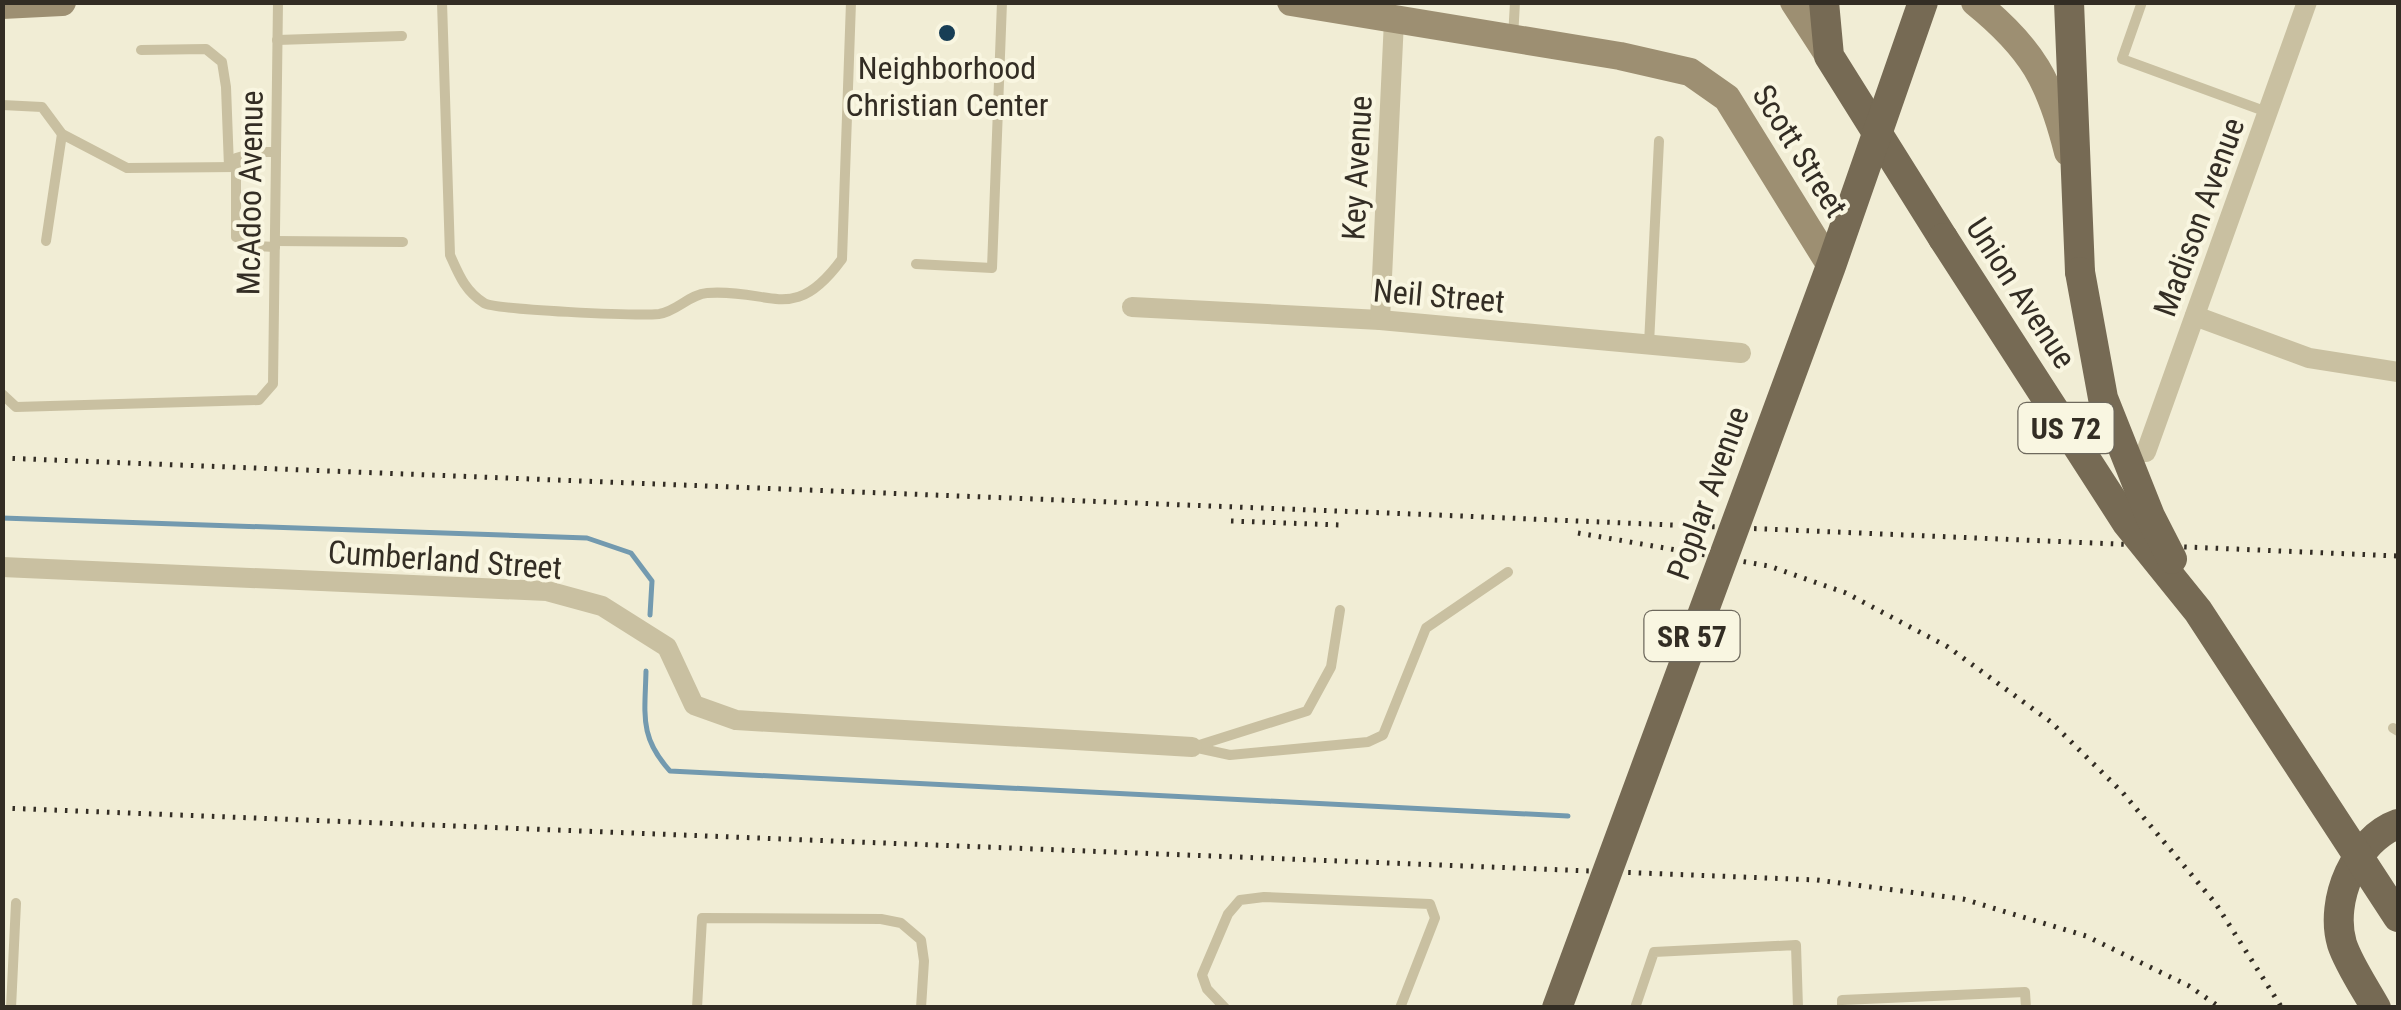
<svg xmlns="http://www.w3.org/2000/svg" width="2401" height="1010" font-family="'Roboto Condensed',sans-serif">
	<rect width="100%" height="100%" fill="#f1edd5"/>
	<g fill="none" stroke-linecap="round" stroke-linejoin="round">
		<g stroke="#739aaf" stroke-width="5">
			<polyline points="2,518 587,538 631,553 652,581 650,615"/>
			<path d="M646 671C645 715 639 737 670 771L1568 816"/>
		</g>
		<g stroke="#c9c0a1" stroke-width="10">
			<path d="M442 2 450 255C459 275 465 291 484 303 495 310 638 316 659 314 676 312 690 294 707 293 772 288 793 326 842 259L851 2"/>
			<polyline points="2142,2 2122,59 2267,112"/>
			<polyline points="1513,38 1515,2"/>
			<polyline points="277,40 402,36"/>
			<polyline points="141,50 206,49 222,62 226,87 229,167"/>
			<polyline points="2,105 42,107 62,134 127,168 236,167"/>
			<polyline points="46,241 62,134"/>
			<polyline points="275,241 403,242"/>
			<polyline points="275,247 256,246 236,237 236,158 257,152 276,152"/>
			<polyline points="916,264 992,268 1002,2"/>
			<polyline points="1649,344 1659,141"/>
			<polyline points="2,394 16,407 259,400 273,384 278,2"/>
			<polyline points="2393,728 2398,731"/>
			<polyline points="1193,747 1230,755 1368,742 1383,735 1426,628 1508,572"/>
			<polyline points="1193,747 1307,711 1331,667 1340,610"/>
			<polyline points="11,1008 16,903"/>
			<polyline points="697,1008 702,918 881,919 901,923 921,940 924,961 921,1008"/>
			<polyline points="1225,1008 1207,989 1202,975 1228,914 1240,900 1264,897 1430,904 1435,918 1400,1008"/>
			<polyline points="1635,1008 1654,952 1796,945 1798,1008"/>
			<polyline points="1842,1008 1842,1000 2025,992 2026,1008"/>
		</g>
		<g stroke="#c9c0a1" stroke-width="20">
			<polyline points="1132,307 1380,320 1741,353"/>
			<polyline points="2195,316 2309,358 2398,372"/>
			<polyline points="1380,320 1394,20"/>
			<polyline points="2146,452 2307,2"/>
			<polyline points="2,567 547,591 602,606 667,647 694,705 736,720 1192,747"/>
		</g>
		<g stroke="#9d8f72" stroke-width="28">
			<polyline points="1291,2 1620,56 1690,72 1727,98 1831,266"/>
			<polyline points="1794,2 1829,56"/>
			<path d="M1975 2C2033 49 2050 81 2068 152"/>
			<polyline points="2,5 62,2"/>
		</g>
		<g stroke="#766a54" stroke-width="30">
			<polyline points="1824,2 1829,56 1943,238"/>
			<polyline points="2069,2 2080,272"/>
			<path d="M2376 1008C2365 988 2349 965 2342 944 2329 900 2356 839 2398 824"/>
		</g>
		<g stroke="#332d24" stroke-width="5" stroke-dasharray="2.5 8" stroke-linecap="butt">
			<polyline points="2,458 1437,515 2398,556"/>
			<polyline points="1231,521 1341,525"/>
			<polyline points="1578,533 1769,566 1846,593 1948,647 2051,722 2123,793 2216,904 2282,1008"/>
			<polyline points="2,808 1817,880 1963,899 2086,936 2189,986 2221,1008"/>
		</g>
		<g stroke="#766a54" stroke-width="30">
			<polyline points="1943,238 2127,523 2198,611 2398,917"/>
			<polyline points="2080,272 2103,398 2150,516 2172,559"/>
			<polyline points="1557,1008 1831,266 1923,2"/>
		</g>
	</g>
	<circle fill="#183e55" stroke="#f9f6e1" stroke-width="4" cx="947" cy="33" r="10"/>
	<g text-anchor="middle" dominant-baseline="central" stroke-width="8" stroke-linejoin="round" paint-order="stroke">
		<g fill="#f9f6e1" stroke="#6e695d" stroke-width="2.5">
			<rect x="2018.5" y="403" width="95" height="50" rx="8"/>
			<rect x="1644.5" y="611" width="95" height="50" rx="8"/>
		</g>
		<g font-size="30" font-weight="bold" fill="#332d24">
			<text x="2066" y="428">US 72</text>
			<text x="1692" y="636">SR 57</text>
		</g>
		<g font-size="32" fill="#332d24" stroke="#f9f6e1">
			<text x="947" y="68">Neighborhood<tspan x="947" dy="37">Christian Center</tspan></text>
		</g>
		<g font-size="32" fill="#332d24" stroke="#f9f6e1">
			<text transform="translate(1800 151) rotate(58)">Scott Street</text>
			<text transform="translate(1357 168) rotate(-87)">Key Avenue</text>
			<text transform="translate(250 193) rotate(-89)">McAdoo Avenue</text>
			<text transform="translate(2199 217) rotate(-70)">Madison Avenue</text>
			<text transform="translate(2021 293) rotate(57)">Union Avenue</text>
			<text transform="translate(1439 296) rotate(5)">Neil Street</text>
			<text transform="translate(1708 493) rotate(-70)">Poplar Avenue</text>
			<text transform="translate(445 560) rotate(4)">Cumberland Street</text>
		</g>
	</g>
	<rect width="2401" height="1010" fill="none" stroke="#332d24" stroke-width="10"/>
</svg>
